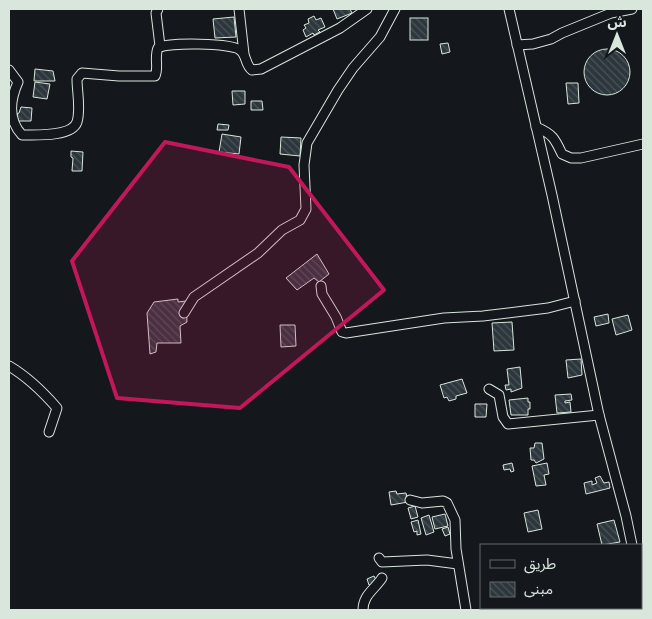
<svg xmlns="http://www.w3.org/2000/svg" width="652" height="619" font-family="'DM Sans','Noto Sans Arabic',sans-serif">
	<defs>
		<pattern id="building-back-hatch" width="6" height="6" patternUnits="userSpaceOnUse" patternTransform="scale(1.25)"><rect width="6" height="6" fill="#2c363c"/><path d="M-1 5l2 2M0 0l6 6M5-1l2 2" fill="none" stroke="#4a5358"/></pattern>
	</defs>
	<rect width="100%" height="100%" fill="#14181c"/>
	<g fill="url(#building-back-hatch)" stroke="#d8e6dc">
		<polygon points="333,9 350,9 352,13 337,19"/>
		<polygon points="314,16 316,20 321,18 325,27 318,30 320,32 314,35 313,33 306,37 303,30 306,28 304,25 309,23 308,19"/>
		<polygon points="234,17 236,37 215,38 213,19"/>
		<rect x="410" y="18" width="18" height="22"/>
		<polygon points="448,43 450,52 442,54 440,44"/>
		<circle cx="607" cy="72" r="23"/>
		<polygon points="35,69 53,71 55,81 34,81"/>
		<polygon points="35,82 50,84 47,99 33,97"/>
		<polygon points="566,83 578,83 579,103 568,104"/>
		<polygon points="232,91 245,91 245,104 233,105"/>
		<polygon points="251,101 262,101 263,110 251,110"/>
		<polygon points="21,107 32,108 31,121 18,121 17,114 19,113"/>
		<polygon points="218,124 229,125 228,130 217,130"/>
		<polygon points="222,134 241,137 239,154 219,152"/>
		<polygon points="281,137 301,138 300,156 280,154"/>
		<polygon points="71,151 83,152 82,171 72,171 73,158 71,157"/>
		<polygon points="317,254 329,274 319,282 314,278 297,290 286,278"/>
		<polygon points="178,299 178,302 186,301 187,322 180,326 181,343 157,343 156,352 150,354 147,313 154,302"/>
		<polygon points="608,314 609,323 596,326 594,317"/>
		<polygon points="628,315 632,330 616,335 612,319"/>
		<polygon points="512,322 514,350 494,351 492,323"/>
		<polygon points="280,325 295,325 296,346 281,347"/>
		<polygon points="581,359 582,375 568,378 566,360"/>
		<polygon points="520,367 522,388 511,392 511,389 506,390 505,385 509,385 507,369"/>
		<polygon points="462,379 467,393 456,396 456,399 449,401 447,397 444,398 440,385"/>
		<polygon points="571,394 572,400 565,401 565,403 570,402 571,412 557,413 555,395"/>
		<polygon points="528,398 528,402 530,402 530,409 528,409 528,415 511,415 509,400"/>
		<polygon points="475,404 487,404 486,417 475,417"/>
		<polygon points="535,443 542,443 544,459 536,463 534,460 531,460 530,448 534,448"/>
		<polygon points="512,463 514,471 511,472 510,469 504,470 503,465"/>
		<polygon points="547,463 549,474 544,475 546,485 536,486 532,466"/>
		<polygon points="600,476 604,483 609,482 610,488 586,494 584,483 592,481 592,485 597,483 595,478"/>
		<polygon points="396,491 397,494 406,493 408,502 391,505 389,492"/>
		<polygon points="415,506 418,517 411,519 408,508"/>
		<polygon points="538,510 542,529 528,532 524,513"/>
		<polygon points="445,514 448,526 435,529 432,517"/>
		<polygon points="429,515 434,532 426,535 421,518"/>
		<polygon points="418,520 421,534 417,535 417,531 414,532 411,522"/>
		<polygon points="614,520 620,542 602,545 597,524"/>
		<polygon points="448,527 450,534 445,536 442,529"/>
		<polygon points="374,576 377,582 369,585 367,579"/>
	</g>
	<g fill="none" stroke-linecap="round" stroke-linejoin="round">
		<g stroke="#d8e6dc" stroke-width="11">
			<g id="minor">
				<polyline points="158,9 156,13 160,46"/>
				<polyline points="239,9 244,54"/>
				<polyline points="509,9 552,195 599,415 626,516 632,545"/>
				<polyline points="517,45 533,44 551,39 562,33 611,13 632,9"/>
				<path d="M9 70 18 82C10 100 8 120 22 135 35 135 72 137 77 122 81 109 77 92 77 79L82 73 119 76H155C159 68 154 57 158 48 167 42 232 43 240 50 247 55 245 65 252 70L261 69 340 28 367 9"/>
				<path d="M536 127C553 134 555 139 562 154L571 158H581L643 144"/>
				<polyline points="321,286 322,294 336,317 342,332 346,333 444,318 483,316 548,308 575,301"/>
				<polyline points="184,313 194,297 258,253 282,230 300,220 306,209 304,165 307,143 338,90 353,68 380,37 395,9"/>
				<path d="M9 366C28 377 43 392 57 408L49 432"/>
				<polyline points="489,389 499,395 503,417 508,424 599,415"/>
				<polyline points="410,500 422,503 443,501 447,503 455,520 456,549 466,610"/>
				<polyline points="379,558 382,562 427,560 458,564"/>
				<polyline points="641,589 643,601"/>
				<path d="M363 610C363 595 374 590 382 578"/>
			</g>
		</g>
		<use href="#minor" stroke="#14181c" stroke-width="9"/>
	</g>
	<path fill="#c2185b" fill-opacity="0.2" stroke="#c2185b" stroke-width="4" stroke-linejoin="round" d="M165 142 289 167 384 290 240 408 117 398 72 261Z"/>
	<rect width="652" height="619" fill="none" stroke="#d8e6dc" stroke-width="20"/>
	<rect x="480" y="544" width="162" height="65" fill="#14181c" stroke="#626a69"/>
	<rect x="490" y="560" width="25" height="8" fill="#14181c" stroke="#626a69"/>
	<text x="524" y="569" font-size="15" fill="#d8e6dc">طريق</text>
	<rect x="490" y="582" width="25" height="15" fill="url(#building-back-hatch)" stroke="#626a69"/>
	<text x="524" y="594" font-size="15" fill="#d8e6dc">مبنى</text>
	<g transform="translate(617 35)" stroke="#14181c" stroke-width="4" paint-order="stroke">
	<path d="M0-4L9 19L0 12L-9 19Z" fill="#d8e6dc"/>
	<text y="-8" font-size="14" font-weight="bold" text-anchor="middle" fill="#d8e6dc">ش</text>
	</g>
</svg>
